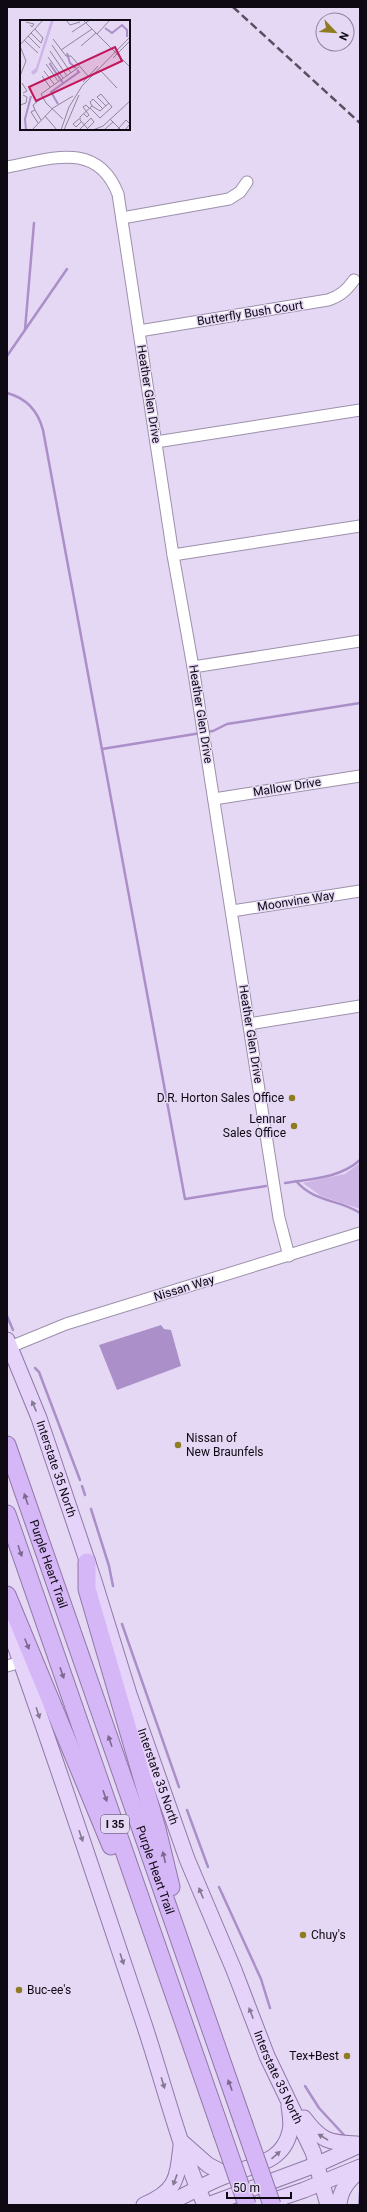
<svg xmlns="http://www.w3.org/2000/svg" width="367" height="2212" font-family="Roboto,sans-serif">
	<rect width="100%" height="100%" fill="#e5d8f4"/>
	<polygon fill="#cdb5e6" points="360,1163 360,1209 321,1196 303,1183 345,1174"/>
	<polygon fill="#ab8fc8" points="161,1325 164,1329 171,1330 181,1366 117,1390 99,1345"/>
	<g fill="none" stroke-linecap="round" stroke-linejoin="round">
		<g stroke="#ab8fc8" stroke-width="2.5">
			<polyline points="25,330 34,223"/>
			<polyline points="7,356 67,269"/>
			<path d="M7 393C26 398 38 411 43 430L185 1199 266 1186"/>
			<polyline points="206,732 213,731 227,724 360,703"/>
			<polyline points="102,749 201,733"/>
			<path d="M296 1181C315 1203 339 1199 360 1213"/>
			<path d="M285 1183C311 1179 340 1178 360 1160"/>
			<polyline points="7,1316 13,1330"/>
			<polyline points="35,1368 39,1372 80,1480"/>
			<polyline points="82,1486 85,1495"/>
			<polyline points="91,1509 109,1566 113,1586"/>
			<polyline points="122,1624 179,1787"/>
			<polyline points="187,1810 208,1867"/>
			<polyline points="219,1887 261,1979 270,2008"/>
			<polyline points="305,2086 319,2108 344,2135"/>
			<polyline points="359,2205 360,2192"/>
		</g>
		<g stroke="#9d90ab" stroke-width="13">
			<g id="minor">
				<path d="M7 167C51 159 97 140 118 194L173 555 193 667 279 1218 289 1256"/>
				<polyline points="122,218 229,199 240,192 247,182"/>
				<path d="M139 331 328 300C340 296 346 291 354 280"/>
				<polyline points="156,442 360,410"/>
				<polyline points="173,555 360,526"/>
				<polyline points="193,667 360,641"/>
				<polyline points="214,799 360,776"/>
				<polyline points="232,911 360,891"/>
				<polyline points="249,1024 360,1006"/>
				<polyline points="10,1347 66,1324 360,1233"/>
				<polyline points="7,1666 21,1662"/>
			</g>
		</g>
		<g stroke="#8f79a6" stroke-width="17">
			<g id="major">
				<path id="s1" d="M7 1340 39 1418 94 1581 129 1694 187 1859 234 1970 267 2056 313 2152 328 2205"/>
				<path d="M7 1623C55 1756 99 1890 144 2024 164 2084 179 2147 205 2205"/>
				<path d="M304 2118C321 2141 329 2143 357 2144"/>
				<polyline points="182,2142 208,2165 227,2175"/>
				<path d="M144 2205C177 2191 177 2179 181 2146"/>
				<path d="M164 2205C185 2196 204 2184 225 2176 251 2165 283 2164 290 2131 292 2124 290 2114 289 2106"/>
				<polyline points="208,2205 318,2164 360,2145"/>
				<polyline points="260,2205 304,2190 360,2167"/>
				<path d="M339 2205C340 2190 348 2181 359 2171"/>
			</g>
		</g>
		<g stroke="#8f79a6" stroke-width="19">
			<g id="highway">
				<path id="s2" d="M7 1445 243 2122"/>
				<polyline points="7,1514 222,2133"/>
				<polyline points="87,1562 87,1589 157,1829 171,1887"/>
				<polyline points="7,1595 111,1846"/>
			</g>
		</g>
		<use href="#minor" stroke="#fff" stroke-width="11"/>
		<use href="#major" stroke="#e6d3fa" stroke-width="15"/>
		<use href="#highway" stroke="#d5b6f6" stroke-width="17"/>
		<polyline stroke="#585060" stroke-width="2.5" stroke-dasharray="8 4" stroke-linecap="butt" points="233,7 360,123"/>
		<g stroke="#8f79a6" stroke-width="19" stroke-linecap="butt">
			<g id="highway-bridge">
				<polyline points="243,2122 272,2205"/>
				<polyline points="222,2133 247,2205"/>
			</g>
		</g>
		<use href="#highway-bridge" stroke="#d5b6f6" stroke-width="17"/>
	</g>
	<defs><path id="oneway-solid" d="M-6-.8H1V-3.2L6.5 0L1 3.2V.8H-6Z"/></defs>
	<g fill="#857892">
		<use href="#oneway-solid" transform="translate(34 1406) rotate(-113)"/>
		<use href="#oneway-solid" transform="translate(38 1713) rotate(72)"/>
		<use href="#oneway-solid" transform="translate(81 1836) rotate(71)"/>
		<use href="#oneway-solid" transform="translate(201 1893) rotate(-113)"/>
		<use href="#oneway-solid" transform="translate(122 1959) rotate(71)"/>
		<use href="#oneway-solid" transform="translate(251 2013) rotate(-111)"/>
		<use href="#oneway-solid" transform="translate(163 2083) rotate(73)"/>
		<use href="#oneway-solid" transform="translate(323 2137) rotate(-149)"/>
		<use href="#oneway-solid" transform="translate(276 2155) rotate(-41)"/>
		<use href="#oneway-solid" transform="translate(175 2180) rotate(110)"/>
	</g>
	<g fill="#7b688f">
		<use href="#oneway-solid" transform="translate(26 1499) rotate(-109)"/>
		<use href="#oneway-solid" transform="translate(20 1551) rotate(71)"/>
		<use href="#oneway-solid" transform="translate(27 1644) rotate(68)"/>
		<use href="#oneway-solid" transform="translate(62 1673) rotate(71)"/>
		<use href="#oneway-solid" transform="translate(110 1741) rotate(-109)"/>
		<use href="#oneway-solid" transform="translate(105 1796) rotate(71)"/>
		<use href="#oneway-solid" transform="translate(164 1857) rotate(-103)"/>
		<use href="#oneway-solid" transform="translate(230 2085) rotate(-110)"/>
	</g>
	<g fill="#8f7c22" stroke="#e5d8f4" stroke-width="1.5">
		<circle cx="292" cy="1098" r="4"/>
		<circle cx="294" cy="1126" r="4"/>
		<circle cx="178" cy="1445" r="4"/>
		<circle cx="303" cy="1935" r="4"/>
		<circle cx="19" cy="1990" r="4"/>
		<circle cx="347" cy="2056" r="4"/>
	</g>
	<g text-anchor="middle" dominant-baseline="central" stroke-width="3" stroke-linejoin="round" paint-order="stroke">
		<rect fill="#e5d8f4" stroke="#4e4756" stroke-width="1" x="101" y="1815" width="28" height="18" rx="3"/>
		<g font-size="11" font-weight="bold" fill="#0e0912">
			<text x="115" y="1824">I 35</text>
		</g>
		<g font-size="12" fill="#0e0912" stroke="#e5d8f4">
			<text transform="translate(250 313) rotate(-9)">Butterfly Bush Court</text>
			<text transform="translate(149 394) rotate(81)">Heather Glen Drive</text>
			<text transform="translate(201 714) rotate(81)">Heather Glen Drive</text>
			<text transform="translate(287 787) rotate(-9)">Mallow Drive</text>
			<text transform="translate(296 901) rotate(-9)">Moonvine Way</text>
			<text transform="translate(251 1034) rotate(81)">Heather Glen Drive</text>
			<text transform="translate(184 1288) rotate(-17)">Nissan Way</text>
			<text stroke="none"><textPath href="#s1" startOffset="138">Interstate 35 North</textPath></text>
			<text stroke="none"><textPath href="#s2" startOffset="126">Purple Heart Trail</textPath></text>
			<text stroke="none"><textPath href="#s1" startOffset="462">Interstate 35 North</textPath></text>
			<text stroke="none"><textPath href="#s2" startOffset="450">Purple Heart Trail</textPath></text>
			<text stroke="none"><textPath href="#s1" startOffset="786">Interstate 35 North</textPath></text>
		</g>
		<g font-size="12" fill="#0e0912" stroke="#e5d8f4" text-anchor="end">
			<text x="284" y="1098">D.R. Horton Sales Office</text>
			<text x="286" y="1119">Lennar<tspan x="286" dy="14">Sales Office</tspan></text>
			<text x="186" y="1438" text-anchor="start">Nissan of<tspan x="186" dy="14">New Braunfels</tspan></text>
			<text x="311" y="1935" text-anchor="start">Chuy's</text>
			<text x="27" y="1990" text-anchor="start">Buc-ee's</text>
			<text x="339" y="2056">Tex+Best</text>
		</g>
	</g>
	<g transform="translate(20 20)">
		<rect width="110" height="110" fill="#e5d8f4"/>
		<path d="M31 0H34L17 52 13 55 11 52 16 48Z" fill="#cdb5e6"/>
		<path fill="none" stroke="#ab8fc8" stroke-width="2" d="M85 8 92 13 102 5 107 10V17M47 33 50 43 56 48M31 43 30 44 43 63M38 84 31 72 59 52 57 50M6 110 5 99 11 76"/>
		<path fill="none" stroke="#8f859a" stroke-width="1" d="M46 0 50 5 60 2M63 0 110 47M6 2 14 4 12 7 10 5M52 12 70 0M11 13 21 23 23 18 15 9M77 14 90 0M8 16 20 28M33 19 46 36H51M4 20 18 33M0 25 23 0M32 25 51 53M0 26 6 41 0 56M61 26 76 13M41 30 72 9M30 31 47 56M51 36 68 56M28 37 43 58M93 38 110 21M26 44 38 61M80 50 97 68M24 51 34 64M22 56 30 67M63 62 78 46M2 63 7 71 3 73M0 85 6 83 7 77 3 75M72 86 70 82 73 79 83 89M70 88 80 98 92 87 81 74 77 77 86 86M15 90 13 85 22 78M64 94 67 97 69 95 63 87 66 85 69 88M25 96 37 110M43 99 26 83 21 74 59 47M59 99 53 104 56 107 61 102M90 99 101 110M18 103 11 92 15 90 21 100M67 108 60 100V97L72 86 80 91 89 83M12 110 33 88 53 76M41 110 49 87 62 66 110 17M44 110 59 75M59 110 71 98 74 102 66 110M73 110 83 106 110 81M84 110 93 102M97 110 106 100 110 104 105 110"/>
		<path fill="#c2185b" fill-opacity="0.15" stroke="#c2185b" stroke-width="2" d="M95 27 102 41 16 81 9 67Z"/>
		<rect width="110" height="110" fill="none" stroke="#0e0912" stroke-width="2"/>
	</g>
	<rect width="367" height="2212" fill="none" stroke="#0e0912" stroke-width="16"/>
	<g transform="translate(335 32) rotate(115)"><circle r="19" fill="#e5d8f4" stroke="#8f859a"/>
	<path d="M0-3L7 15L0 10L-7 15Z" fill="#8f7c22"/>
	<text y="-6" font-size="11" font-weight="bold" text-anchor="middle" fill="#0e0912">N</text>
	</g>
	<path d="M227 2192v6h64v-6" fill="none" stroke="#0e0912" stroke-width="2"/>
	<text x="233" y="2192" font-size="12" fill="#0e0912" stroke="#e5d8f4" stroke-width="3" paint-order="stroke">50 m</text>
</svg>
